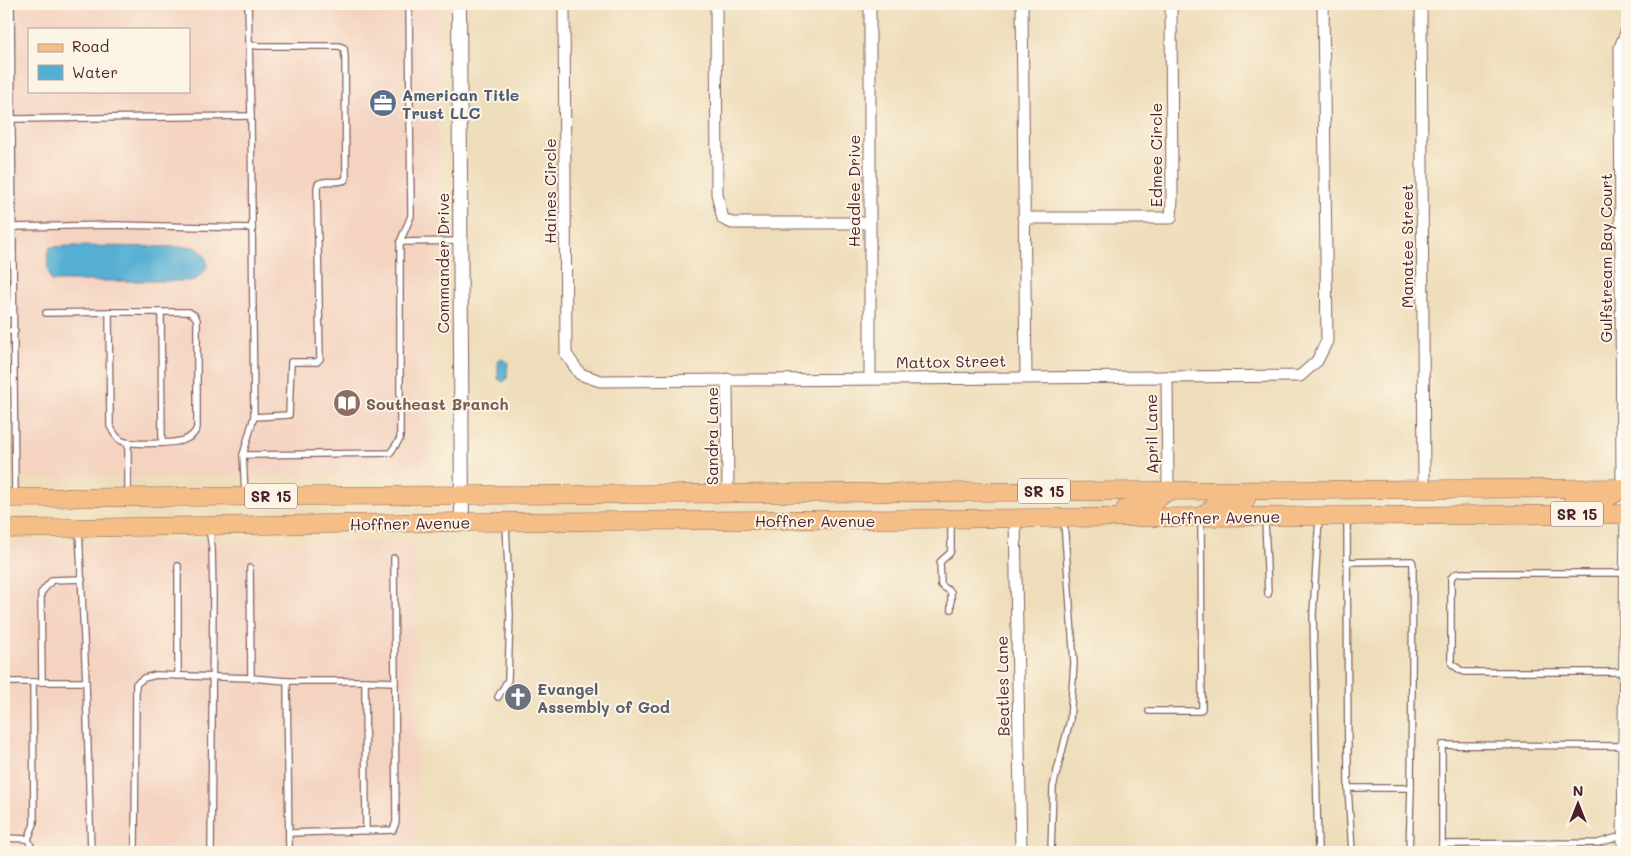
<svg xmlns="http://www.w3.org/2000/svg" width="1631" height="856" font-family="Mali,sans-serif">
	<rect width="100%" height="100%" fill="#fcf5e5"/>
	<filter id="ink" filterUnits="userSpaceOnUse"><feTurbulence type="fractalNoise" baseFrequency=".02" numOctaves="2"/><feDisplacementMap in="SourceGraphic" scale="10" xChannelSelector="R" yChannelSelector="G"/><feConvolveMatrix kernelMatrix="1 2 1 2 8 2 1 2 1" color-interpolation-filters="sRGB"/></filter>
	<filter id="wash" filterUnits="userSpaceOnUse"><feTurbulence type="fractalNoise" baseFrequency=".0096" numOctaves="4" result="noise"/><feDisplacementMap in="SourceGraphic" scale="20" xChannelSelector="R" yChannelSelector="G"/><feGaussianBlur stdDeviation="1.12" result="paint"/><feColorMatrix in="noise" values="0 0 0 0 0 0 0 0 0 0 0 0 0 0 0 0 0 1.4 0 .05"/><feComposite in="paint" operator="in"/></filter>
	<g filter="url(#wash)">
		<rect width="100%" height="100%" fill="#eeddba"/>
		<g fill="#f4d3c1" fill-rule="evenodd">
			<path d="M4 4H438L439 280 431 281V475L4 478ZM29 29H189V91H29Z"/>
			<polygon points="4,542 416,542 417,852 4,852"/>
		</g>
		<g fill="#55afd3" stroke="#50677f">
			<path d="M72 246 195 247C212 258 211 271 193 281H51C48 270 45 258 50 247Z"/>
			<polygon points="501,359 508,362 507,379 503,382 498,379 498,362"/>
		</g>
	</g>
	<g filter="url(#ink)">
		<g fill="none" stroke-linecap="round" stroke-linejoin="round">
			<g stroke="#83625d" stroke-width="8">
				<g id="service">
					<polyline points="11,4 15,497"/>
					<path d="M250 45 259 46H339L344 48 345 57 346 176 345 180C336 184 326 179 318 184L317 188 320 359 317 362H291L289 415 254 417"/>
					<polyline points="4,61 11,55"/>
					<polyline points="12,119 251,116"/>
					<polyline points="4,215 13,214"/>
					<polyline points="13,227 115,225 252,228"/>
					<polyline points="400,242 460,241"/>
					<polyline points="4,256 13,256"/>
					<polyline points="4,277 6,280 9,314"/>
					<path d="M109 312H189L194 315 197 320V428C195 433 191 437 186 439 177 444 132 445 122 441 116 438 113 432 110 426Z"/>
					<polyline points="161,312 162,442"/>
					<polyline points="46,313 109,312"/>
					<polyline points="4,331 15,331"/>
					<polyline points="243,455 390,453 400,439 400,242 411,216 409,4"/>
					<polyline points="245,495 243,455 254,417 251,116 248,4"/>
					<polyline points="128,496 128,443"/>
					<polyline points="1347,518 1348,788 1352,852"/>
					<polyline points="1265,519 1268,594"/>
					<polyline points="951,522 951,549 950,553 940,562 941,585 951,592 951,609"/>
					<polyline points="209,528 212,548 213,595 211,852"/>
					<polyline points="79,530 86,682 91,852"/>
					<polyline points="1347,562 1412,561 1413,564 1411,788 1409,852"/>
					<polyline points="178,566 178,676"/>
					<polyline points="250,568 251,678 287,681 289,852"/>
					<polyline points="1624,672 1465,672 1460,670 1452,664 1451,660 1451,578 1454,575 1458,573 1627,573"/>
					<polyline points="287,681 365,681 366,831"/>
					<polyline points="365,681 395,682"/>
					<polyline points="4,682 86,682"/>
					<polyline points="42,682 41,593 52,580 82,579"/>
					<polyline points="498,697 508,680 510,615 506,524"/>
					<polyline points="1149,711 1199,711 1202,709 1201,519"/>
					<polyline points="1348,788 1411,788"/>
					<polyline points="289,833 393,830 396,822 394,558"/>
					<polyline points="4,838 28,839 33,852"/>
					<polyline points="28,839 34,824 33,682"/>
					<polyline points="1442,844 1598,843 1625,835"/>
					<polyline points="135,852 136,684 144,678 156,675 251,678"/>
					<polyline points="1051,852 1053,787 1070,720 1074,663 1064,521"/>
					<polyline points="1318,852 1313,614 1319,518"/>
					<polyline points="1442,852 1442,745 1625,746"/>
				</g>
			</g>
			<g stroke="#83625d" stroke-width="13">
				<g id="minor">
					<polyline points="564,4 566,354 580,374 600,381 1300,376 1317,361 1327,341 1323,4"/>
					<polyline points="716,4 717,194 723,219 732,223 869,223"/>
					<polyline points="870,4 870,378"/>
					<polyline points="1022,4 1026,377"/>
					<polyline points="1421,4 1424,489"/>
					<polyline points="1023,218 1171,218 1172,199 1171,4"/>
					<polyline points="1167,377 1168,490"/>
					<polyline points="727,379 728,494"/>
					<polyline points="1622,488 1620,47 1627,30"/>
					<polyline points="1015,519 1021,852"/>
					<polyline points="1623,852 1626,514"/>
				</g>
			</g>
			<g stroke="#83625d" stroke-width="16">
				<polyline id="tertiary" points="459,4 462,522"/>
			</g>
			<g stroke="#83625d" stroke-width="19">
				<g id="primary">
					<polyline points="4,498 1627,488"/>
					<path d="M1571 504C1591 503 1606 502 1621 489"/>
					<path d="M1125 509C1146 509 1153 504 1168 490"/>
					<polyline points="1201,517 1218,503 1246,500"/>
					<polyline points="4,529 462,522 1627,514"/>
				</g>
			</g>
			<use href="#service" stroke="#fff" stroke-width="5.5"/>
			<use href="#minor" stroke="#fff" stroke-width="11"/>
			<use href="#tertiary" stroke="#fff" stroke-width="14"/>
			<use href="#primary" stroke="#f6be87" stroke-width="18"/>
		</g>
	</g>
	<defs>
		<g id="office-disc" transform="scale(1.4375)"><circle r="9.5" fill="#5c6f8a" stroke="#fcf5e5"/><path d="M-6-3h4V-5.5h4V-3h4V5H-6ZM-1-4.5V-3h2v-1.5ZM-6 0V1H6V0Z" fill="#fff"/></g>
		<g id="library-disc" transform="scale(1.4375)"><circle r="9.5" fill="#8d6e63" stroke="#fcf5e5"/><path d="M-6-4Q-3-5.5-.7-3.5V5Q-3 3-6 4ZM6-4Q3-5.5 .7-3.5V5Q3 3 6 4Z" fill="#fff"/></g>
		<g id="church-disc" transform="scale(1.4375)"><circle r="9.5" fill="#6b7280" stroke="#fcf5e5"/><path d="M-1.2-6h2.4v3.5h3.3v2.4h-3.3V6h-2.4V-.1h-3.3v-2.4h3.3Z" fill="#fff"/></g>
	</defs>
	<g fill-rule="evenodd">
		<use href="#office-disc" x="383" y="103"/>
		<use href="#library-disc" x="347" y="403"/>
		<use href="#church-disc" x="518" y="697"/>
	</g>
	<g text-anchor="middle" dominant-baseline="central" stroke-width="4" stroke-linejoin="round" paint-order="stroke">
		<g fill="#fcf5e5" stroke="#7f5f63" stroke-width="1">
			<rect x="1018" y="478.5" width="52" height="25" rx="4"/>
			<rect x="245" y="483.5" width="52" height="25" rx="4"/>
			<rect x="1551" y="501.5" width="52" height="25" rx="4"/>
		</g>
		<g font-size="15" font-weight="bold" fill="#4a1f2b">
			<text x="1044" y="491">SR 15</text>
			<text x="271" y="496">SR 15</text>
			<text x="1577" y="514">SR 15</text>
		</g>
		<g font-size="16" font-weight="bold" fill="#4e5e75" stroke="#fcf5e5" text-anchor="start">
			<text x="402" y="94">American Title<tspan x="402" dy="18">Trust LLC</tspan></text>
		</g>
		<g font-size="16" fill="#4a1f2b" stroke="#fcf5e5">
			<text transform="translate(1155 155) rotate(-90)">Edmee Circle</text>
			<text transform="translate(549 191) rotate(-90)">Haines Circle</text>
			<text transform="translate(853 191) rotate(-90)">Headlee Drive</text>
			<text transform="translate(1406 246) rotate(-90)">Manatee Street</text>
			<text transform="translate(1605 258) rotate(-90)">Gulfstream Bay Court</text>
			<text transform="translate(442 263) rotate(-90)">Commander Drive</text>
			<text transform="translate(951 361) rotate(-1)">Mattox Street</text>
			<text transform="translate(1151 434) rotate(-91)">April Lane</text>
			<text transform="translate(711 436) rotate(-90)">Sandra Lane</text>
			<text transform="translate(1220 517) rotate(-1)">Hoffner Avenue</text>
			<text x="815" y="520">Hoffner Avenue</text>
			<text transform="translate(410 523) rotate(-1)">Hoffner Avenue</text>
			<text transform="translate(1002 686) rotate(-91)">Beatles Lane</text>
		</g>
		<g font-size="16" font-weight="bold" fill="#785e54" stroke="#fcf5e5" text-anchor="start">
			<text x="366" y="403">Southeast Branch</text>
		</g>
		<g font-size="16" font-weight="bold" fill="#5b616d" stroke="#fcf5e5" text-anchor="start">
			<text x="537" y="688">Evangel<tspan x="537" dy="18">Assembly of God</tspan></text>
		</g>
	</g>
	<rect width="1631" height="856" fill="none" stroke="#fcf5e5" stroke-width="20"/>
	<rect x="28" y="28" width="162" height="65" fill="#fcf5e5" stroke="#b59f9b"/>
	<rect x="38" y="44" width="25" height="8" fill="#f6be87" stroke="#b59f9b"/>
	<text x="72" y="52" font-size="15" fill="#4a1f2b">Road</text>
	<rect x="38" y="65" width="25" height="15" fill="#55afd3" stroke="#b59f9b"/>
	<text x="72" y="78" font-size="15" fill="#4a1f2b">Water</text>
	<g transform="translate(1578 804)" stroke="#fcf5e5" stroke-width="4" paint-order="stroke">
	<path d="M0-4L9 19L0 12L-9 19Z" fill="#4a1f2b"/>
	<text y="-8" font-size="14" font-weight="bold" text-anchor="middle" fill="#4a1f2b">N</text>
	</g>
</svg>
